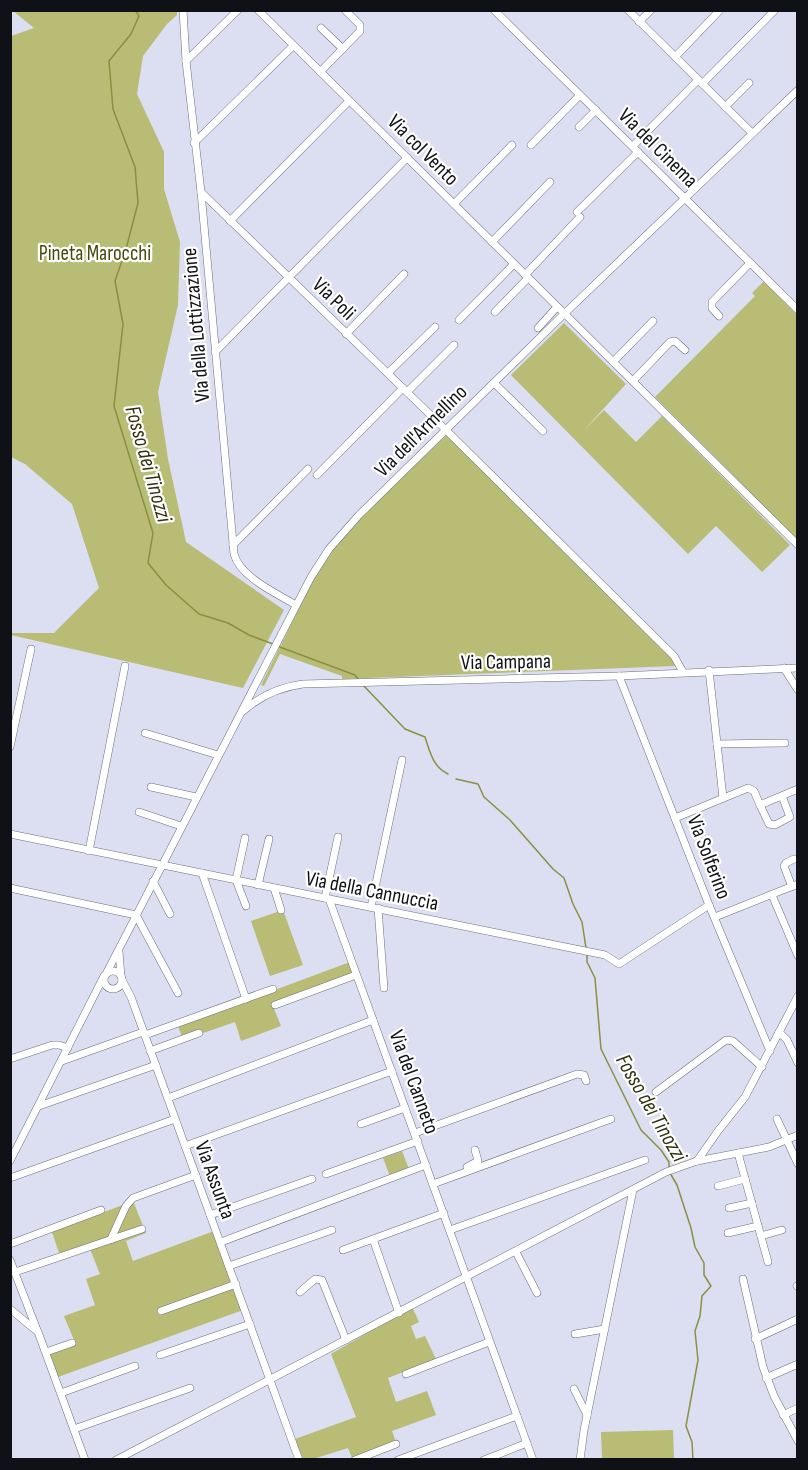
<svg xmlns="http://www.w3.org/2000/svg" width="808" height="1470" font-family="'Sofia Sans Condensed',sans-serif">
	<rect width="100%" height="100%" fill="#dbdff1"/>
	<g fill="#b8bc74">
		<polygon points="13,11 177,11 177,15 167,24 143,56 137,94 164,152 164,189 180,242 178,305 158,392 168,459 186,542 284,610 243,688 11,635 11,633 54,633 99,588 72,504 25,464 11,457 11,36 34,28"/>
		<polygon points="764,281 797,315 797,539 655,397 755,296 752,293"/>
		<polygon points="564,323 626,384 584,430 604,410 636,442 662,416 790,545 762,572 716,526 688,554 511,375"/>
		<polygon points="447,435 673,657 675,666 342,679 342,676 280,654 264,686 261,685 323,560 350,526"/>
		<polygon points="283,910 303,965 270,976 251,921"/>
		<polygon points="350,962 354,974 272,1004 281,1026 241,1041 235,1022 183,1040 178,1026"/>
		<polygon points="402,1151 409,1169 390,1176 383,1158"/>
		<polygon points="133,1201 146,1233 126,1241 133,1261 214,1231 243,1310 58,1377 48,1349 74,1340 64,1316 95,1305 86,1279 100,1274 88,1244 59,1253 52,1232"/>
		<polygon points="412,1307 419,1322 411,1326 416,1339 425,1336 436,1359 388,1378 396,1402 427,1391 436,1415 392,1431 396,1442 352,1458 348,1448 313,1459 303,1459 295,1439 356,1417 331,1354"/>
		<polygon points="673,1430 674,1459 602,1459 601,1432"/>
	</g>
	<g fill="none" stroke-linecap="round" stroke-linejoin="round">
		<g stroke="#8c8f40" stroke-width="1.5">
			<polyline points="135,10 139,16 131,34 109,61 113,109 135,167 138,203 126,249 115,281 123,324 114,406 153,533 148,563 166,585 199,614 228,623 249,635 273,644"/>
			<polyline points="277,646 355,675 358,679"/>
			<path d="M363 685 405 729 425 737C430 752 433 767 448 774"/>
			<polyline points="456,779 478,784 484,797 510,820 553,869 564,878 573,904 582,922 586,948"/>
			<polyline points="587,955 587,962 595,978 601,1049 641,1130 661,1150 669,1162 669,1169"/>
			<polyline points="670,1173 677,1185 691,1228 695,1247 704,1263 704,1275 711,1286 702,1296 700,1316 695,1331 698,1360 686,1426 692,1442 693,1460"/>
		</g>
		<g stroke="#6a6e7d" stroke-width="8">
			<g id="minor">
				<path d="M183 10 186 61 201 192 234 554C240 577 276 593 296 605"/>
				<polyline points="258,10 798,545"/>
				<polyline points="494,10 798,310"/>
				<polyline points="628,10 752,133"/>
				<polyline points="639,22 651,10"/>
				<polyline points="321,28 343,49"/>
				<polyline points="675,57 720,10"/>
				<polyline points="186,61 238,10"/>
				<polyline points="320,72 360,31 360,25 345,10"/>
				<polyline points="702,84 775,10"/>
				<polyline points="725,107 749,83"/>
				<polyline points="579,127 596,110"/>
				<polyline points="194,143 293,46"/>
				<polyline points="531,145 580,95"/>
				<polyline points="633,146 698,80"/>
				<polyline points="201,192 446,430 674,656 683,672"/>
				<polyline points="454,204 512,145"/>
				<polyline points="577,212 638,152"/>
				<polyline points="230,221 349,101"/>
				<polyline points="492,242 550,182"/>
				<polyline points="525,275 580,217"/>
				<polyline points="495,312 528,278"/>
				<polyline points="719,316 712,308 712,302 750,263"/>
				<polyline points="459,320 514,264"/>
				<polyline points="538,328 557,307"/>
				<polyline points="346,334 404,274"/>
				<polyline points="215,352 407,158"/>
				<polyline points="613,362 653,321"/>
				<polyline points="388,373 435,327"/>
				<polyline points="633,381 670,342 675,341 685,350"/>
				<polyline points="494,383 543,431"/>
				<polyline points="407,392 454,345"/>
				<polyline points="317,475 403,388"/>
				<polyline points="233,545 308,469"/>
				<polyline points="784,668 798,690"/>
				<polyline points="709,670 723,798"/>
				<polyline points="619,676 709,905 770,1051"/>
				<path d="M242 712C260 696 279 687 303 684L619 676 798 668"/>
				<polyline points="145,733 218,755"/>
				<polyline points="717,744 785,743"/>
				<polyline points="10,747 31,649"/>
				<polyline points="151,787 196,797"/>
				<polyline points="760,805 769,824 775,825 790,817 782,796"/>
				<polyline points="139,812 181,826"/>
				<polyline points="675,818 748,788 754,791 760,805 798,789"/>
				<polyline points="10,834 605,955 619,964 709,905"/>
				<polyline points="245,838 236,880 246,906"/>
				<polyline points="89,851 125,666"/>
				<polyline points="202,873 246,999"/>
				<polyline points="153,881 170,914"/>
				<polyline points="258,885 269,839"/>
				<polyline points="792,887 784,866 786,863 794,859"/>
				<polyline points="10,888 136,915 178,993"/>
				<polyline points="274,888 281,910"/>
				<polyline points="772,895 798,956"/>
				<polyline points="325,898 338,837"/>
				<polyline points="329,899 533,1460"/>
				<polyline points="371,907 402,760"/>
				<polyline points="378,908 384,988"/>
				<polyline points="715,917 798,884"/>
				<polyline points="119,952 121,976"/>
				<circle cx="113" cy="980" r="9"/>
				<polyline points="106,974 311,577 329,549 359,515 564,314 798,90"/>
				<polyline points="122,980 131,997 299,1460"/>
				<polyline points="275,1005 356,975"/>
				<polyline points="779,1032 787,1040 798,1063"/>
				<polyline points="145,1035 273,989"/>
				<polyline points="150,1051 199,1033"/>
				<polyline points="10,1059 52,1045 59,1045 68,1048"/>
				<polyline points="62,1061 143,1032"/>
				<polyline points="656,1092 726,1040 733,1041 762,1067"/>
				<polyline points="168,1098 373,1020"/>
				<polyline points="39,1106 156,1065"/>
				<polyline points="777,1119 798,1164"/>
				<polyline points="361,1124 405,1108"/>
				<polyline points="415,1133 577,1074 584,1075 586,1081"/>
				<polyline points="185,1146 392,1071"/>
				<polyline points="738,1153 768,1262"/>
				<polyline points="10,1161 104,976"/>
				<polyline points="697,1161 718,1131 745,1097 798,996"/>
				<polyline points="467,1167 478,1161 475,1150"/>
				<polyline points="326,1174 418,1141"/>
				<polyline points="10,1178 175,1119"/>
				<polyline points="433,1184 611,1119"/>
				<polyline points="718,1186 745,1179"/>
				<polyline points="729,1208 752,1203"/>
				<polyline points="210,1215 312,1179"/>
				<polyline points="450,1230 645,1160"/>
				<polyline points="728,1233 758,1226"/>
				<polyline points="761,1236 782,1230"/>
				<polyline points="111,1239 126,1206 133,1198 196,1175"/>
				<polyline points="373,1239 399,1313"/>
				<polyline points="221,1242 426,1165"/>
				<polyline points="10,1244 101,1210"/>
				<polyline points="343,1250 444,1213"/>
				<polyline points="516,1252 537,1293"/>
				<polyline points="10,1260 37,1330"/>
				<polyline points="229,1266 332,1230"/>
				<polyline points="15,1272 142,1229"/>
				<polyline points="743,1279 763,1367 774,1396 798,1441"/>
				<polyline points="797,1286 798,1287"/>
				<polyline points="300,1292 315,1279 322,1280 346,1340"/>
				<polyline points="10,1309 38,1332 85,1460"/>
				<polyline points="161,1311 236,1284"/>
				<polyline points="575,1334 605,1329"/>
				<polyline points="755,1339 798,1319"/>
				<polyline points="46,1352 72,1343"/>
				<polyline points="160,1355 250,1324"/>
				<polyline points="406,1374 489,1342"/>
				<polyline points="766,1378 798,1364"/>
				<polyline points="574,1389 587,1415"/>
				<polyline points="61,1393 135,1366"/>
				<polyline points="783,1415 798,1408"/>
				<polyline points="74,1429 190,1388"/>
				<polyline points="116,1460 666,1172 697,1161 769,1147 798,1135"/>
				<polyline points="355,1460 396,1444"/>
				<polyline points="398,1460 517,1416"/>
				<polyline points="484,1460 527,1443"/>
				<polyline points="580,1460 584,1430 633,1190"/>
			</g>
		</g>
		<use href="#minor" stroke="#fff" stroke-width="7"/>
	</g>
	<g text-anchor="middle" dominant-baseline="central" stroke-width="4.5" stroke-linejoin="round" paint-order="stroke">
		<g font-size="21" fill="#101117" stroke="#fff">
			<text transform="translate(658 148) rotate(45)">Via del Cinema</text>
			<text transform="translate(423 150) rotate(45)">Via col Vento</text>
			<text transform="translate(334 299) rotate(44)">Via Poli</text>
			<text transform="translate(196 325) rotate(-95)">Via della Lottizzazione</text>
			<text transform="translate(421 431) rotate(-45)">Via dell'Armellino</text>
			<text transform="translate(506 662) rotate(-1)">Via Campana</text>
			<text transform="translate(709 857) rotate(69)">Via Solferino</text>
			<text transform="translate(372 891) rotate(11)">Via della Cannuccia</text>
			<text transform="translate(414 1082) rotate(70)">Via del Canneto</text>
			<text transform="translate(215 1180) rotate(70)">Via Assunta</text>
		</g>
		<g font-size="21" fill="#494b0d" stroke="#fff">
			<text x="95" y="253">Pineta Marocchi</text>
		</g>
		<g font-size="22" font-style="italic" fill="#31320f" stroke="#fff">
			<text transform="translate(148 464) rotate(74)">Fosso dei Tinozzi</text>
			<text transform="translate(651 1108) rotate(60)">Fosso dei Tinozzi</text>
		</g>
	</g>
	<rect width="808" height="1470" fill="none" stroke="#101117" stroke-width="24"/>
</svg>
